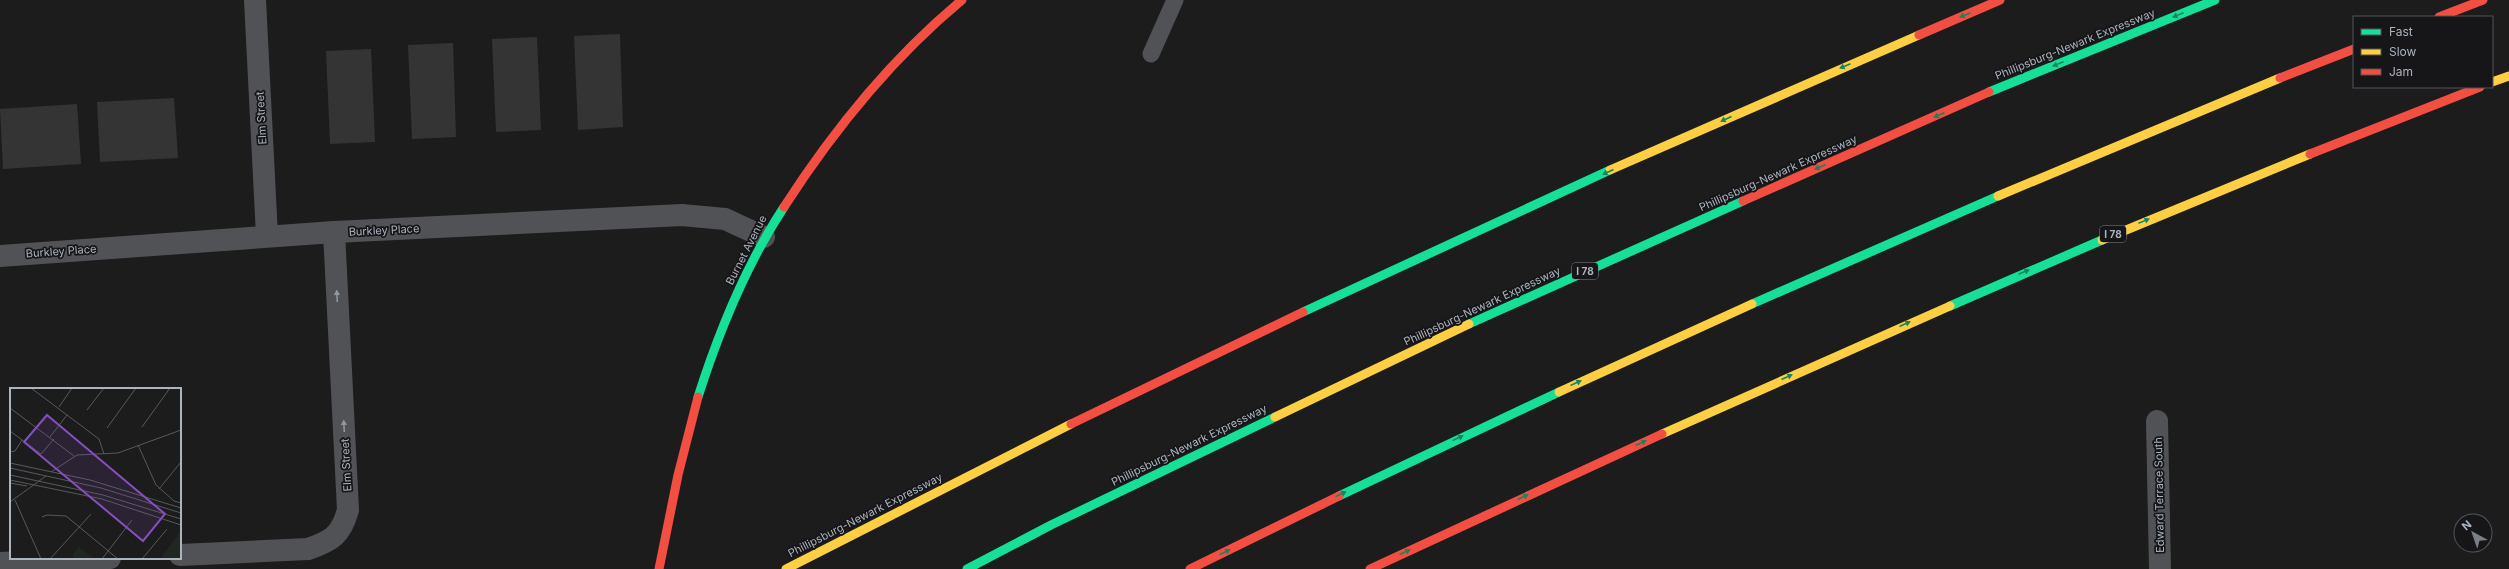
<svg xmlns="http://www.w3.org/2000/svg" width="2509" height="569" font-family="Inter,sans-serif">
	<rect width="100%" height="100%" fill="#1c1c1d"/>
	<g fill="#343435">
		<polygon points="620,34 623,127 578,130 574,36"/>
		<polygon points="537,37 541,130 496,132 492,39"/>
		<polygon points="453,43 456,137 412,139 408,45"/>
		<polygon points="371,49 375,142 330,144 326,51"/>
		<polygon points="174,98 178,158 100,162 97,102"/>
		<polygon points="77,104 81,164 3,169 0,109"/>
	</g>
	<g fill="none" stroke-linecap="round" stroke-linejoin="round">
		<polyline stroke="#505255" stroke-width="17" points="1151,54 1175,0"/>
		<g stroke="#505255" stroke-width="22">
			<polyline points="255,0 267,236"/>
			<polyline points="0,256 334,232 682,215 725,219 764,237"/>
			<polyline points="2157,421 2160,569"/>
			<path d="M180 555 308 549C332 541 341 535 348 510L334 232"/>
			<polyline points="0,563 110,558"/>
		</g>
		<g stroke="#16e098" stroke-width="9">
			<polyline points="1989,92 2215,0"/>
			<polyline points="1752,304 1998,196"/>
			<polyline points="1950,306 2102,240"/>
			<polyline points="1303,312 1610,170"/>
			<polyline points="1469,324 1743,201"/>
			<path d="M698 397C719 331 746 265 784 207"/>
			<polyline points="1339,496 1559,392"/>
			<polyline points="967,569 1051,525 1275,417"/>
		</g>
		<g stroke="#ffcf43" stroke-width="9">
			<polyline points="2492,82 2509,76"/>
			<polyline points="1610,170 1919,35"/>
			<polyline points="1998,196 2280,78"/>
			<polyline points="2102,240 2310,154"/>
			<polyline points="1559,392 1752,304"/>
			<polyline points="1275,417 1469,324"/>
			<polyline points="1662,434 1950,306"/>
			<polyline points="786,569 1071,424"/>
		</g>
		<g stroke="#f24e42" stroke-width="9">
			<polyline points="2439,17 2483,0"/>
			<polyline points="1919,35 2000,0"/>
			<polyline points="2280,78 2354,49"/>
			<polyline points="2310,154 2480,87"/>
			<polyline points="1743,201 1989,92"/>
			<path d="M784 207C833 131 892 58 962 0"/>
			<polyline points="1071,424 1303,312"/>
			<polyline points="659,569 678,475 698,397"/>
			<polyline points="1190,569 1339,496"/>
			<polyline points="1370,569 1662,434"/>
		</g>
	</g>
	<defs><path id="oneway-solid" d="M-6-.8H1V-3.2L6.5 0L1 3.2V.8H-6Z"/></defs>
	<g fill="#16855f">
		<use href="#oneway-solid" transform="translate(1965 15) rotate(157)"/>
		<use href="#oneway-solid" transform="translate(2178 15) rotate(158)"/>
		<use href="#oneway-solid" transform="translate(2058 64) rotate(158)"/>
		<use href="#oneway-solid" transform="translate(1845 66) rotate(157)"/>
		<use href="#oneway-solid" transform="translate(1939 115) rotate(156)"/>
		<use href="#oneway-solid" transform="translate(1726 119) rotate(156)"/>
		<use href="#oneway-solid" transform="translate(1820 167) rotate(156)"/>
		<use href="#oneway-solid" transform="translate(1608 172) rotate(156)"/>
		<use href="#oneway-solid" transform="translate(2144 221) rotate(-22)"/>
		<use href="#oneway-solid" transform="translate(2024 272) rotate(-23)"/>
		<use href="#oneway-solid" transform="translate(1905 324) rotate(-24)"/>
		<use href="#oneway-solid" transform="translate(1787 377) rotate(-24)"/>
		<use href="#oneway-solid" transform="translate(1576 383) rotate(-24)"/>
		<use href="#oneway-solid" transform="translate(1458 438) rotate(-26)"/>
		<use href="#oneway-solid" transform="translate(1641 443) rotate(-24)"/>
		<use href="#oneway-solid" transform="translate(1341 494) rotate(-26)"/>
		<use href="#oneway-solid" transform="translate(1523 497) rotate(-25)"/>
		<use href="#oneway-solid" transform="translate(1225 552) rotate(-26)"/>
		<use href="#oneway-solid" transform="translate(1405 552) rotate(-25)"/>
	</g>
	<g fill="#90979e">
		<use href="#oneway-solid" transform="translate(337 296) rotate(-93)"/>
		<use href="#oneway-solid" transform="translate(344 426) rotate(-93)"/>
	</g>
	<g text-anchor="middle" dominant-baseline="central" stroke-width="3.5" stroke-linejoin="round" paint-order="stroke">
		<g fill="#161619" stroke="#7f858c" stroke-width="1">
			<rect x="2100" y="226" width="26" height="16" rx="3"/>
			<rect x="1572" y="263" width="26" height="16" rx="3"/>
		</g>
		<g font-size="10" font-weight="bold" fill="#acb4be">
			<text x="2113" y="234">I 78</text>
			<text x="1585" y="271">I 78</text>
		</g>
		<g font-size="11" fill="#acb4be" stroke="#161619">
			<text transform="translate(2075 44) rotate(-22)">Phillipsburg-Newark Expressway</text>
			<text transform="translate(261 118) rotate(-93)">Elm Street</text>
			<text transform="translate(1778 173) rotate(-24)">Phillipsburg-Newark Expressway</text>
			<text transform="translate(384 230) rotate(-3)">Burkley Place</text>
			<text transform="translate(746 250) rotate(-63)">Burnet Avenue</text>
			<text transform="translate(61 251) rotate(-4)">Burkley Place</text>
			<text transform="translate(1482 306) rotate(-25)">Phillipsburg-Newark Expressway</text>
			<text transform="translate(1189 445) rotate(-26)">Phillipsburg-Newark Expressway</text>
			<text transform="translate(346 465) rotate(-93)">Elm Street</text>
			<text transform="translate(2159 495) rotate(-91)">Edward Terrace South</text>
			<text transform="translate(865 515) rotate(-27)">Phillipsburg-Newark Expressway</text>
		</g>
	</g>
	<g transform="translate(10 388)">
		<rect width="171" height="171" fill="#1c1c1d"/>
		<path d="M170 144 171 171H150ZM69 159 85 171H66L62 167Z" fill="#1f2720"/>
		<path fill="none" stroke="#56595d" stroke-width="1" d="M21 0 89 51 94 66M49 19 62 0M0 20 64 68M77 22 94 0M132 39 160 0M97 40 126 0M0 43 31 66 44 51M40 49 57 27M128 57 146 97 164 113 171 115M0 64 5 63 12 52M0 75 80 92 171 120M0 80 91 100 171 125M41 84 67 67 108 65 171 42M0 87 93 107 171 131M0 92 92 111 171 137M0 95 17 98M149 101 171 74M5 112 31 171M0 114 36 88M32 129 37 127 56 128 108 171M40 171 81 126M92 171 122 132M132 171 157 141"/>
		<path fill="#874ebf" fill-opacity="0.15" stroke="#874ebf" stroke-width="2" d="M37 27 155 126 133 153 14 54Z"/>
		<rect width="171" height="171" fill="none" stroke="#acb4be" stroke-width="2"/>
	</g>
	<rect x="2353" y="16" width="140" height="72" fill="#161619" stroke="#52555b"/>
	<rect x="2361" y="29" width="20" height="6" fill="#16e098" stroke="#52555b"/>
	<text x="2389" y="36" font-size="12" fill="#acb4be">Fast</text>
	<rect x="2361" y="49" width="20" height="6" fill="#ffcf43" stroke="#52555b"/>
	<text x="2389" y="56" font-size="12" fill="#acb4be">Slow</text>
	<rect x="2361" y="69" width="20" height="6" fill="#f24e42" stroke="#52555b"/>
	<text x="2389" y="76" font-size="12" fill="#acb4be">Jam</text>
	<g transform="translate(2473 533) rotate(320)"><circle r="19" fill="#161619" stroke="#52555b"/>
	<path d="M0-3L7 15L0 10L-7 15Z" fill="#7a7f86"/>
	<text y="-6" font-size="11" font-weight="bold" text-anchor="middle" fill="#acb4be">N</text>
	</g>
</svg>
